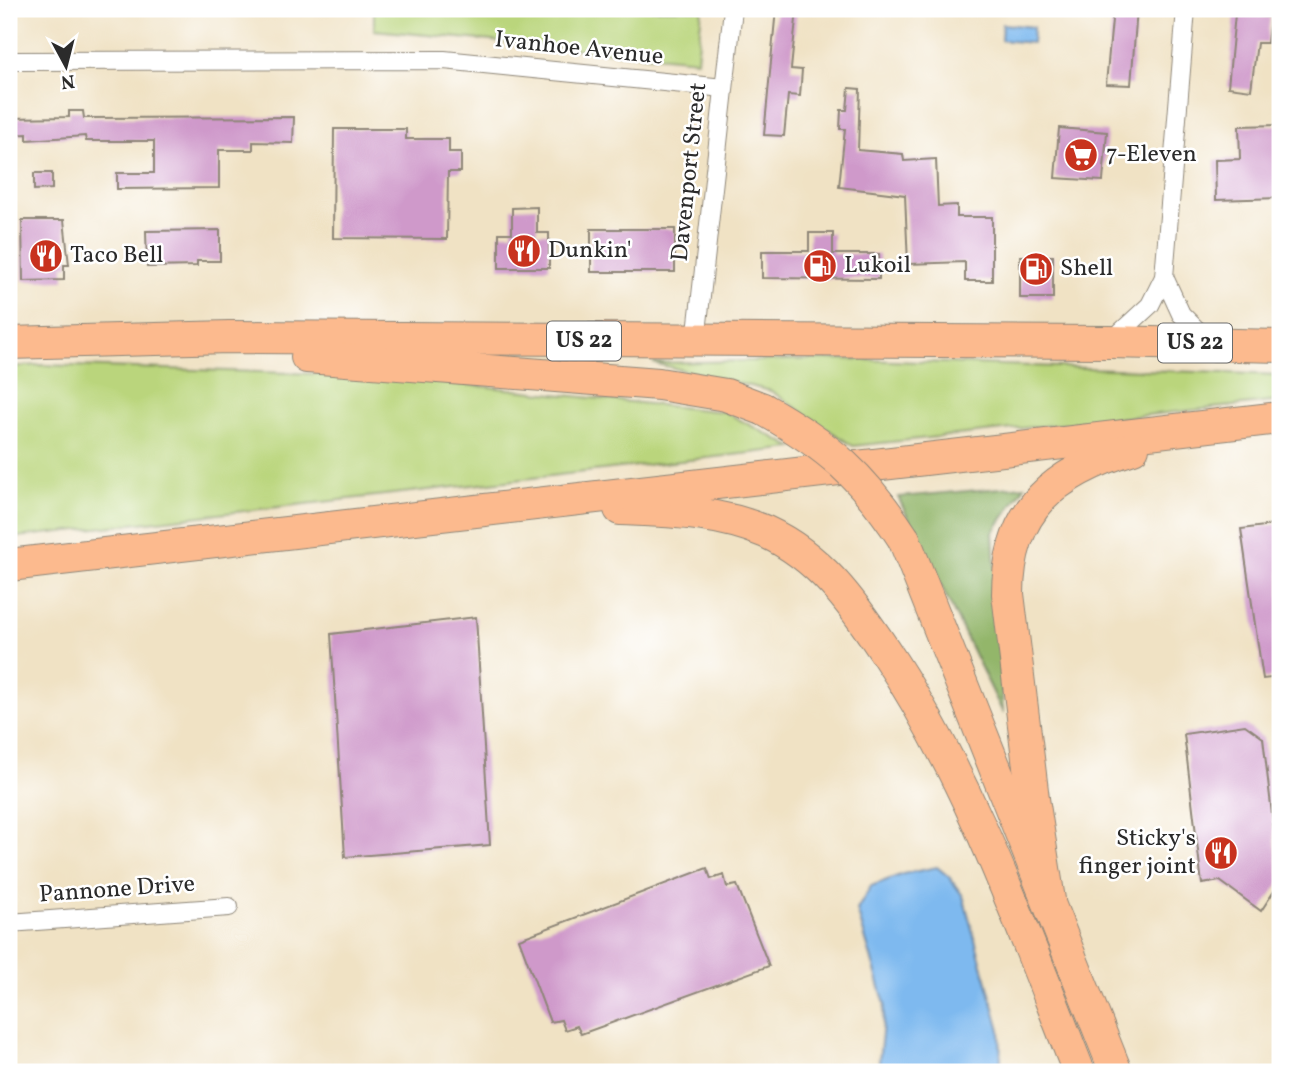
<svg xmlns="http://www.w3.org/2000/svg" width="1289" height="1081" font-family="Vollkorn,serif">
	<rect width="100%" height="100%" fill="#fff"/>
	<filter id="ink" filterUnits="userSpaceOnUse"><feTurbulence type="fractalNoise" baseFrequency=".0143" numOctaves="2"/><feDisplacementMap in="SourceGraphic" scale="14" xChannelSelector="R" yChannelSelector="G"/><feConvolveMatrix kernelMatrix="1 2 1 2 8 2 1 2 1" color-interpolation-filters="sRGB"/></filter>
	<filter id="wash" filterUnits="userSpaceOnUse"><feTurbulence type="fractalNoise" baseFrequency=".00686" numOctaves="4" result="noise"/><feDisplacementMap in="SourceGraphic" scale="28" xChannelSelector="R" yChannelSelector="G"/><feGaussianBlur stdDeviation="1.57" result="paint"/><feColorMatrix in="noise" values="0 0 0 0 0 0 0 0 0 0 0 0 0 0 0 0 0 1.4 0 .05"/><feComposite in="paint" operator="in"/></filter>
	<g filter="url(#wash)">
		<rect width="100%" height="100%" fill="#f0e2c4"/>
		<g fill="#bad57b" stroke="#728053" stroke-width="2">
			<polygon points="374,9 702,9 697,60 374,30"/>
			<polygon points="836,359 1280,375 1280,401 853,446 771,391 653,363"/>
			<polygon points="41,365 383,376 725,412 794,448 9,538 9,367"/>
		</g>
		<polygon fill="#93b66b" stroke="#5f704b" stroke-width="2" points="1025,486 993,533 1003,713 898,497"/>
		<g fill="#7eb9ef" stroke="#54728d" stroke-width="2">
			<polygon points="1002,24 1033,27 1032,43 1001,40"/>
			<polygon points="937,867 949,877 963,896 1000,1030 1001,1068 997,1072 878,1072 885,1004 857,910 871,886 903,874"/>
		</g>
		<g id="blocks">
			<g fill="#cf99ca">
				<polygon points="776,9 797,9 791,69 802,70 800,96 788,95 784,136 764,135"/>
				<polygon points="1113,9 1137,9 1131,85 1106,84"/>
				<polygon points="1235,14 1270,17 1267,43 1257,43 1251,90 1228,87"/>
				<polygon points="849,88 860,89 858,150 903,154 904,161 936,159 938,206 957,205 957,217 992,217 992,281 965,281 965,262 908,264 905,195 839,187 845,129 840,129 841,110 847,110"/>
				<polygon points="69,111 83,111 84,118 294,117 293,143 253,142 253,150 219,150 219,188 117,189 117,173 154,173 154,141 86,141 85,136 27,140 27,134 9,135 9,118 69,117"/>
				<polygon points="1280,125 1280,198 1216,200 1215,160 1240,159 1239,126"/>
				<polygon points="1059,128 1107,132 1103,181 1055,178"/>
				<polygon points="334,129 406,129 406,139 449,139 449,152 461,152 461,172 448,172 447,239 333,238"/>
				<polygon points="34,173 52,173 52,189 34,190"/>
				<polygon points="537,207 537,233 549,233 549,268 499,268 499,233 512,233 512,208"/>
				<polygon points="22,220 64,220 69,265 64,265 64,280 23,281"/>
				<rect x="591" y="229" width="84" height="43"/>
				<polygon points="220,230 220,261 197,261 197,266 147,267 146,231"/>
				<polygon points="809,233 833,233 833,254 879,254 879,279 762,278 762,251 809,251"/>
				<rect x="1020" y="256" width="33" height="42"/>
				<polygon points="1280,524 1280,677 1263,679 1241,529"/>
				<polygon points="476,617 490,845 345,857 331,634"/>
				<polygon points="1245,725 1263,738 1280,882 1261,911 1220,881 1202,884 1184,734"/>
				<polygon points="707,868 711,879 724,875 727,887 737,885 769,966 581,1034 577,1026 565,1030 561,1020 550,1022 519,939"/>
			</g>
		</g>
	</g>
	<g filter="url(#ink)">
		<use href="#blocks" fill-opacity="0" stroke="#8e8678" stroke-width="2"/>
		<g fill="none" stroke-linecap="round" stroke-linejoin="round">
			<g stroke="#8e8678" stroke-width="20">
				<g id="street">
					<polyline points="9,61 444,60 724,88"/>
					<polyline points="1164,277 1181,314 1210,343"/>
					<polyline points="696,341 733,9"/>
					<polyline points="1111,341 1150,305 1164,277 1186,9"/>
					<polyline points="9,923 229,907"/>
				</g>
			</g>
			<g stroke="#8e8678" stroke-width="34">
				<g id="highway">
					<polyline points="9,343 229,337 1110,342 1280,346"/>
					<polyline points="307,357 659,384 726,395 763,409"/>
					<path d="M620 509C670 511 719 512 766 532 820 557 852 602 884 650 971 780 1022 928 1079 1072"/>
					<polyline points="904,539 1116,1072"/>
					<polyline points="9,565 1280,418"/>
					<path d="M1049 900 1033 799 1008 594C1008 508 1056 472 1133 448"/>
				</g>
			</g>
			<use href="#street" stroke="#fff" stroke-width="18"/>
			<use href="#highway" stroke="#fcba8e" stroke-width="32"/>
			<g stroke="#8e8678" stroke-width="34" stroke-linecap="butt">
				<path id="highway-bridge" d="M763 409C829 446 863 476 904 539"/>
			</g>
			<use href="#highway-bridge" stroke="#fcba8e" stroke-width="32"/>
		</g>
	</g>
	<defs>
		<g id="supermarket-disc" transform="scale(1.75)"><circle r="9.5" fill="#c8321e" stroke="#fff"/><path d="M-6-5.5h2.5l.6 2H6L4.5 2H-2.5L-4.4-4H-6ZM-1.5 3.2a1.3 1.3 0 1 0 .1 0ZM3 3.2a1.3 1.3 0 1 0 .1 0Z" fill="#fff"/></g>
		<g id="restaurant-disc" transform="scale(1.75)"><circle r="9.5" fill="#c8321e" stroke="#fff"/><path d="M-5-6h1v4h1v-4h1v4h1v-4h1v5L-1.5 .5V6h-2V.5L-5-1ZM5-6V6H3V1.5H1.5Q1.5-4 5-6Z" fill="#fff"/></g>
		<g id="fuel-disc" transform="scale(1.75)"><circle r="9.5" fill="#c8321e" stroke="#fff"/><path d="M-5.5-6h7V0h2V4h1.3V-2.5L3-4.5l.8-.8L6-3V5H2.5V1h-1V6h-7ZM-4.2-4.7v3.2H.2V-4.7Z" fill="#fff"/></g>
	</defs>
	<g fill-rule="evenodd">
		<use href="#supermarket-disc" x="1081" y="155"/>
		<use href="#restaurant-disc" x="524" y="251"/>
		<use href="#restaurant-disc" x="46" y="256"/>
		<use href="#fuel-disc" x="820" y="266"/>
		<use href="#fuel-disc" x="1036" y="269"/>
		<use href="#restaurant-disc" x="1221" y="853"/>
	</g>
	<g text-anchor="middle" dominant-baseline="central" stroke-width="5" stroke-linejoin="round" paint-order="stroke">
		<g fill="#fff" stroke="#6b6b6b" stroke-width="2">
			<rect x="547" y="321.5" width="74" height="39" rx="5"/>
			<rect x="1158" y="323.5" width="74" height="39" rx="5"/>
		</g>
		<g font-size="23" font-weight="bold" fill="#2b2b2b">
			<text x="584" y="341">US 22</text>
			<text x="1195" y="343">US 22</text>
		</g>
		<g font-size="24" fill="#2b2b2b" stroke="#fff">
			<text transform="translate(579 49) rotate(6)">Ivanhoe Avenue</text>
			<text transform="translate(690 172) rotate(-84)">Davenport Street</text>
			<text transform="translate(117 890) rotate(-4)">Pannone Drive</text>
		</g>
		<g font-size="24" fill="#2b2b2b" stroke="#fff" text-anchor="start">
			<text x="1106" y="155">7-Eleven</text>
			<text x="548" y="251">Dunkin'</text>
			<text x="70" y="256">Taco Bell</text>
			<text x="844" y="266">Lukoil</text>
			<text x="1060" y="269">Shell</text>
			<text x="1196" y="839" text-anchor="end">Sticky's<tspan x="1196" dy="28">finger joint</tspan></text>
		</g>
	</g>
	<rect width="1289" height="1081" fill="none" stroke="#fff" stroke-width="35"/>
	<g transform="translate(66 66) rotate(173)" stroke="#ffffff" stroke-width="5" paint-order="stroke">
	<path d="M0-5L12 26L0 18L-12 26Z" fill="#2b2b2b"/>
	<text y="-10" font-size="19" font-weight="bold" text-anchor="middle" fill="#2b2b2b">N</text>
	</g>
</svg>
